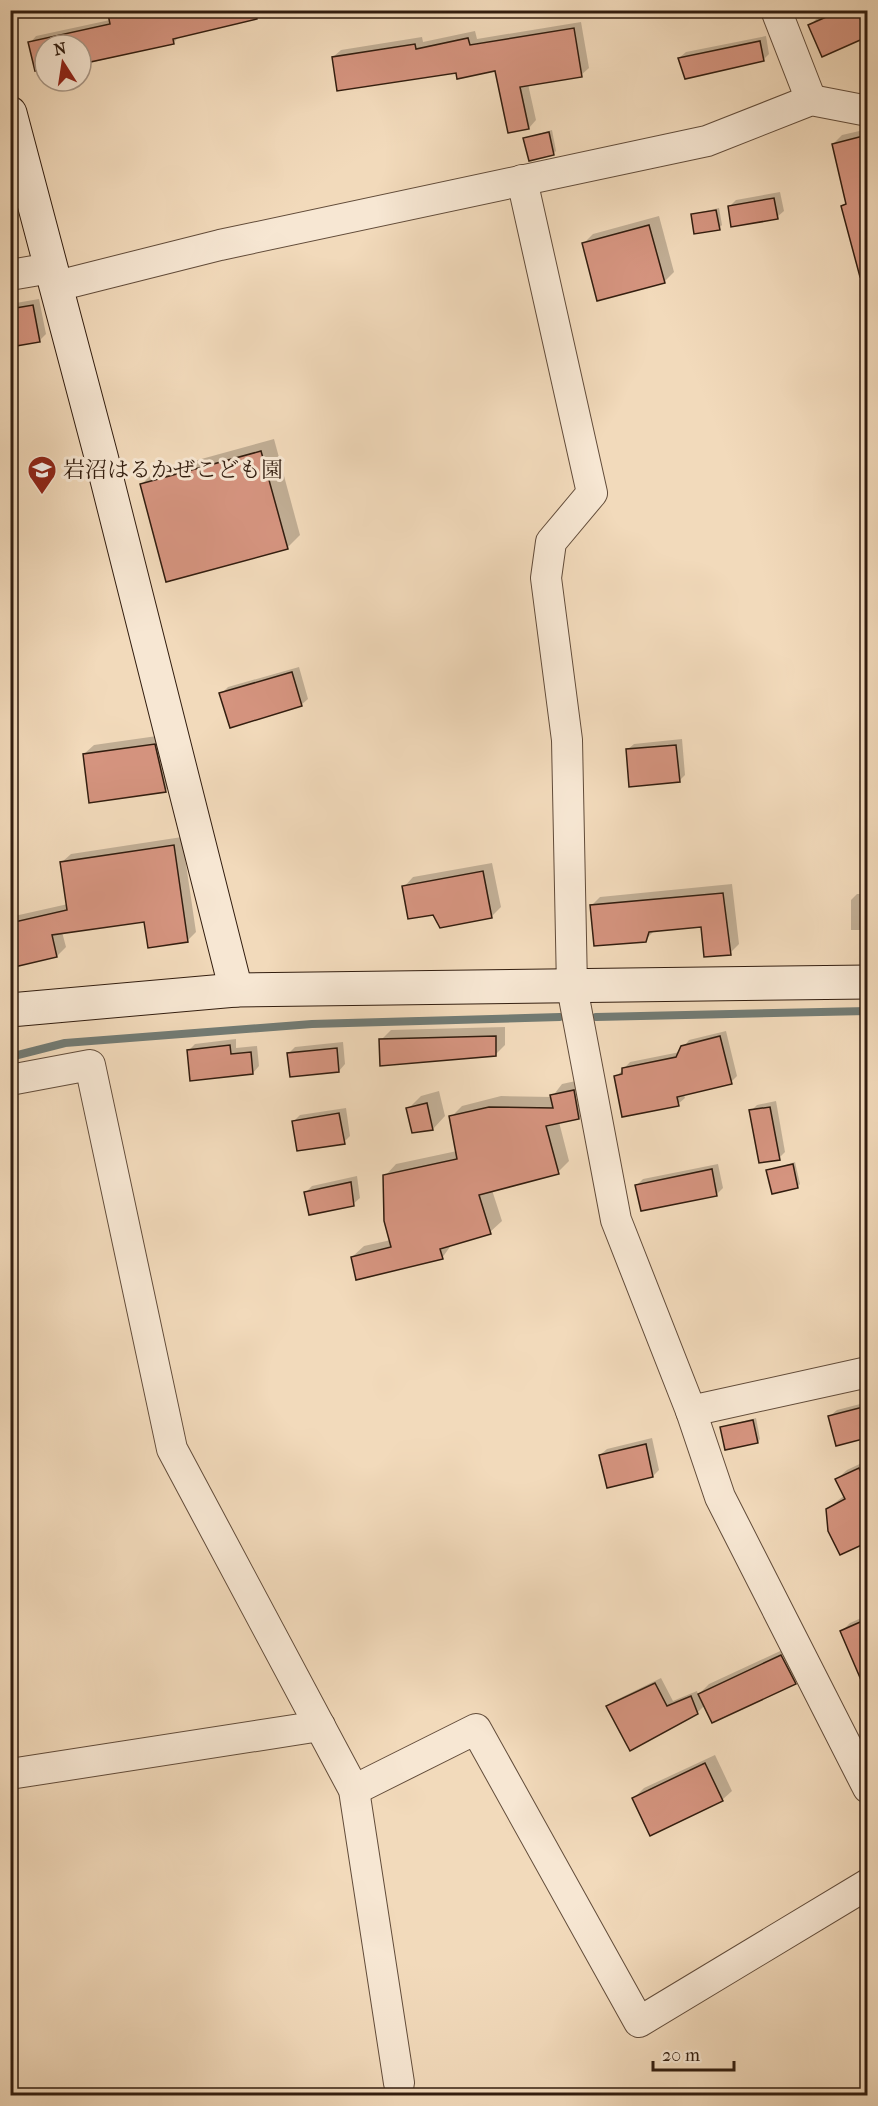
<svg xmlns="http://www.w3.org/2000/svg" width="878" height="2106" font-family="'IM FELL French Canon','Noto Serif JP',serif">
	<rect width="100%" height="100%" fill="#f2dabb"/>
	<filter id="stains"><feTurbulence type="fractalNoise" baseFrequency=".00333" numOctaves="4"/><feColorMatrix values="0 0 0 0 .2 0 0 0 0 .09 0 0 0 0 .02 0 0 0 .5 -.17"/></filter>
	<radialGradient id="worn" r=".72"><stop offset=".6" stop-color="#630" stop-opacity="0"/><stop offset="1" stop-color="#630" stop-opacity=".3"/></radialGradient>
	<g fill="#0003">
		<polygon points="113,10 268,11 261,17 180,36 173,43 81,65 81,45 45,45 45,67 30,43 36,36 110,20 109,14"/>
		<polygon points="836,10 866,10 868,36 823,55 810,26 816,19"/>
		<polygon points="581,22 589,68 581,75 528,84 536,120 529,128 496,69 457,71 333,57 341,50 422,37 423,42 475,31 477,39"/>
		<polygon points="766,36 769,54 763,60 679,58 686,52"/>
		<polygon points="868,129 868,261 858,263 843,206 847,202 833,144 842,135"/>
		<polygon points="552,130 556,151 554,153 525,138"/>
		<polygon points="780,192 784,211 777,217 730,206 736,200"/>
		<polygon points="719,208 722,225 719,228 692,214"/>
		<polygon points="659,216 674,272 664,282 583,244 593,234"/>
		<polygon points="39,299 46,334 39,341 10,346 10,304"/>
		<polygon points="274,439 300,535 287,548 141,485 154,472"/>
		<polygon points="299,667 308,699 301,705 221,694 228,687"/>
		<polygon points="164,735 174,781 165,791 84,754 94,745"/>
		<polygon points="682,739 685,775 679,781 627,750 634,744"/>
		<polygon points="182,837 196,932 187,941 146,920 62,932 66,947 57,956 10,966 10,917 68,904 62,862 71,854"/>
		<polygon points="492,863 501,907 491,917 433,913 404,887 413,877"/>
		<polygon points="732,884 739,944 730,953 702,925 654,931 645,940 592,905 600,897"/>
		<polygon points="857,894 868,894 868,930 851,930 851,900"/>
		<polygon points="505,1027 505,1045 495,1055 382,1066 381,1040 391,1030"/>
		<polygon points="726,1031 737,1076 731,1082 684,1094 685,1098 678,1104 616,1077 630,1062 680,1052 689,1040"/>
		<polygon points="236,1039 236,1048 257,1046 259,1066 253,1073 189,1050 195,1044"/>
		<polygon points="343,1042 345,1064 339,1071 289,1053 295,1047"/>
		<polygon points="585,1079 590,1107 579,1118 559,1122 569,1161 558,1172 492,1190 502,1221 490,1232 452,1244 442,1258 352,1257 364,1246 391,1240 385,1176 396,1164 457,1151 451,1117 462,1106 501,1096 552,1097 562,1084"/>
		<polygon points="439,1091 445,1116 433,1129 408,1109 421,1096"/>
		<polygon points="776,1101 785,1152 779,1158 751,1111 757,1105"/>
		<polygon points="346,1108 350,1136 344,1142 293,1122 300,1115"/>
		<polygon points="795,1162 800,1184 797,1187 768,1171"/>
		<polygon points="718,1164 723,1188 716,1195 637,1185 643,1179"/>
		<polygon points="357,1176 360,1198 353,1204 306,1192 312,1186"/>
		<polygon points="868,1402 868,1436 837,1444 830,1416 837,1410"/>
		<polygon points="756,1418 760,1439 758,1442 722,1427"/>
		<polygon points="652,1438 659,1470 653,1476 600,1455 607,1449"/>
		<polygon points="868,1460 868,1540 840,1553 827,1509 845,1495 837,1479 847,1470"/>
		<polygon points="868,1615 868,1659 856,1664 841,1632 850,1623"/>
		<polygon points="791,1646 805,1673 795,1683 705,1705 697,1713 608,1707 614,1701 661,1678 673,1701 697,1691 698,1695 709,1684"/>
		<polygon points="715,1755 732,1791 722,1800 634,1798 644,1788"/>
	</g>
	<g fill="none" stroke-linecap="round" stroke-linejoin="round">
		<g stroke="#727b74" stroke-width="8">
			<polyline points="596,1017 868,1011"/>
			<polyline points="10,1057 65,1043 312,1024 560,1017"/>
		</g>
	</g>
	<g fill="#d5947f" stroke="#321d0f" stroke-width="1.5">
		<polygon points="122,10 256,10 257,19 173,39 174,44 81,64 81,45 45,45 45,69 35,71 28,42 110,24 108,14"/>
		<polygon points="842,10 857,10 867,37 822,57 808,25"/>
		<polygon points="574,28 582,77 520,87 529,129 508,133 495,71 457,79 456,73 337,91 332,57 415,44 416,49 468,38 470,45"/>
		<polygon points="760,41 764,61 685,79 678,58"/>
		<polygon points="549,132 554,155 529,161 523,138"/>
		<polygon points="867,135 867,276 860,277 841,206 846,204 832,144"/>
		<polygon points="774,198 778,219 731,227 728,206"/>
		<polygon points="716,210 720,230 694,234 691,214"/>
		<polygon points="649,225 665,283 597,301 582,243"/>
		<polygon points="33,305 40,342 10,347 10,309"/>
		<polygon points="261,451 288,549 166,582 140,484"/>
		<polygon points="292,672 302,706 230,728 219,693"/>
		<polygon points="155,744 166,792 89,803 83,754"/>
		<polygon points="676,745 680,782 629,787 626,749"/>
		<polygon points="174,845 188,942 148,948 144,922 52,935 57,957 10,968 10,923 67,910 60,862"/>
		<polygon points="483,871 492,918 440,928 433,915 408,919 402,886"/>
		<polygon points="723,893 731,955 704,957 701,927 649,932 646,942 594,946 590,905"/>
		<polygon points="496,1036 496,1056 380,1066 379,1039"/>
		<polygon points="720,1036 732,1084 677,1097 679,1106 622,1117 614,1076 622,1074 622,1068 676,1057 681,1046"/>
		<polygon points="230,1045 231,1054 251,1052 253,1074 190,1081 187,1050"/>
		<polygon points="337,1048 339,1072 290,1077 287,1053"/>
		<polygon points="574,1090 579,1119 546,1126 559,1174 479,1195 491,1234 440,1249 443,1259 356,1280 351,1257 391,1247 384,1221 383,1175 457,1159 449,1116 489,1107 553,1108 550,1095"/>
		<polygon points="427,1103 433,1130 412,1133 406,1108"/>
		<polygon points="770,1107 780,1160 759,1163 749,1110"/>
		<polygon points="339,1113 345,1144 297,1151 292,1121"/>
		<polygon points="793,1164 798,1188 772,1194 766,1170"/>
		<polygon points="712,1169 717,1196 641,1211 635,1185"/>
		<polygon points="351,1182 354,1206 309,1215 304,1192"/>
		<polygon points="867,1406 867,1438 836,1446 828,1416"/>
		<polygon points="753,1420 758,1443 725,1450 720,1427"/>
		<polygon points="646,1444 653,1477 607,1488 599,1455"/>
		<polygon points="859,1468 867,1486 867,1545 866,1543 840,1555 828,1531 826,1509 845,1499 835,1479"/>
		<polygon points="867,1619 867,1694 840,1631"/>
		<polygon points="781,1655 796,1684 712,1723 698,1694"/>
		<polygon points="655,1683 667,1706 691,1696 698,1714 630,1751 606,1706"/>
		<polygon points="705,1763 723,1801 650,1836 632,1798"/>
	</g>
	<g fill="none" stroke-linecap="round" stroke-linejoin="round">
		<g stroke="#624c3a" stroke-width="32">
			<g id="street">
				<polyline points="776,10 811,100"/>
				<polyline points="522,180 592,493 551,542 546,578 567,740 572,987 616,1220 691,1411 720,1497 868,1788"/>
				<polyline points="10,275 51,268"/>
				<polyline points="57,286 220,245 707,141 811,100 868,111"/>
				<polyline points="10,1080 90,1065 172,1449 354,1790 399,2083"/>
				<polyline points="691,1411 868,1372"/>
				<polyline points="10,1774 320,1726"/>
				<polyline points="354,1790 476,1729 639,2022 868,1884"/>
			</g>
		</g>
		<g stroke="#321d0f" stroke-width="35">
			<g id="secondary">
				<polyline points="10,113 101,456 236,990"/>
				<polyline points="10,1010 236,990 868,982"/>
			</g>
		</g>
		<use href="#street" stroke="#f7e7d3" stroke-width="30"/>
		<use href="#secondary" stroke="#f7e7d3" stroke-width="33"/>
	</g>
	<defs>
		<g id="school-pin" transform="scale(1.5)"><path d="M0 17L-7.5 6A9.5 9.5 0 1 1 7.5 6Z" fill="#8f2418" stroke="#f7e7d3"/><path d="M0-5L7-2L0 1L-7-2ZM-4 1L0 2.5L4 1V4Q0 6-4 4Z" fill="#fff"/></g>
	</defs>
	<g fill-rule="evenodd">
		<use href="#school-pin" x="42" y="470"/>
	</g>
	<g text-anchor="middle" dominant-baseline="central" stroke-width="6" stroke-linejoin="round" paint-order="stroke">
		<g font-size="22" fill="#321d0f" stroke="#f7e7d3" text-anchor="start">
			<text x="63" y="470">岩沼はるかぜこども園</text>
		</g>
	</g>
	<rect width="878" height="2106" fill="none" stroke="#f2dabb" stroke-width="36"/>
	<rect x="12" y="12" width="854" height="2082" fill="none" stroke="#321d0f" stroke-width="3"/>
	<rect x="18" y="18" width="842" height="2070" fill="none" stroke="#321d0f" stroke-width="1.5"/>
	<g transform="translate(63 63) rotate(348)"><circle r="28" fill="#f7e7d3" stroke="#a89685" stroke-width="1.5"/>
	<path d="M0-4.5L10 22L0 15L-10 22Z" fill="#8f2418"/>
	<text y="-9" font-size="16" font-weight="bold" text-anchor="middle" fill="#321d0f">N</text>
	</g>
	<path d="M653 2061v9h81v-9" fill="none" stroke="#321d0f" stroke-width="3"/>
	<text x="662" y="2061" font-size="18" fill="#321d0f" stroke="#f7e7d3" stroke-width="4.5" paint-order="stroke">20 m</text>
	<rect width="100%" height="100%" filter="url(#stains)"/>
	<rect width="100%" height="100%" fill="url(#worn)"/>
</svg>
